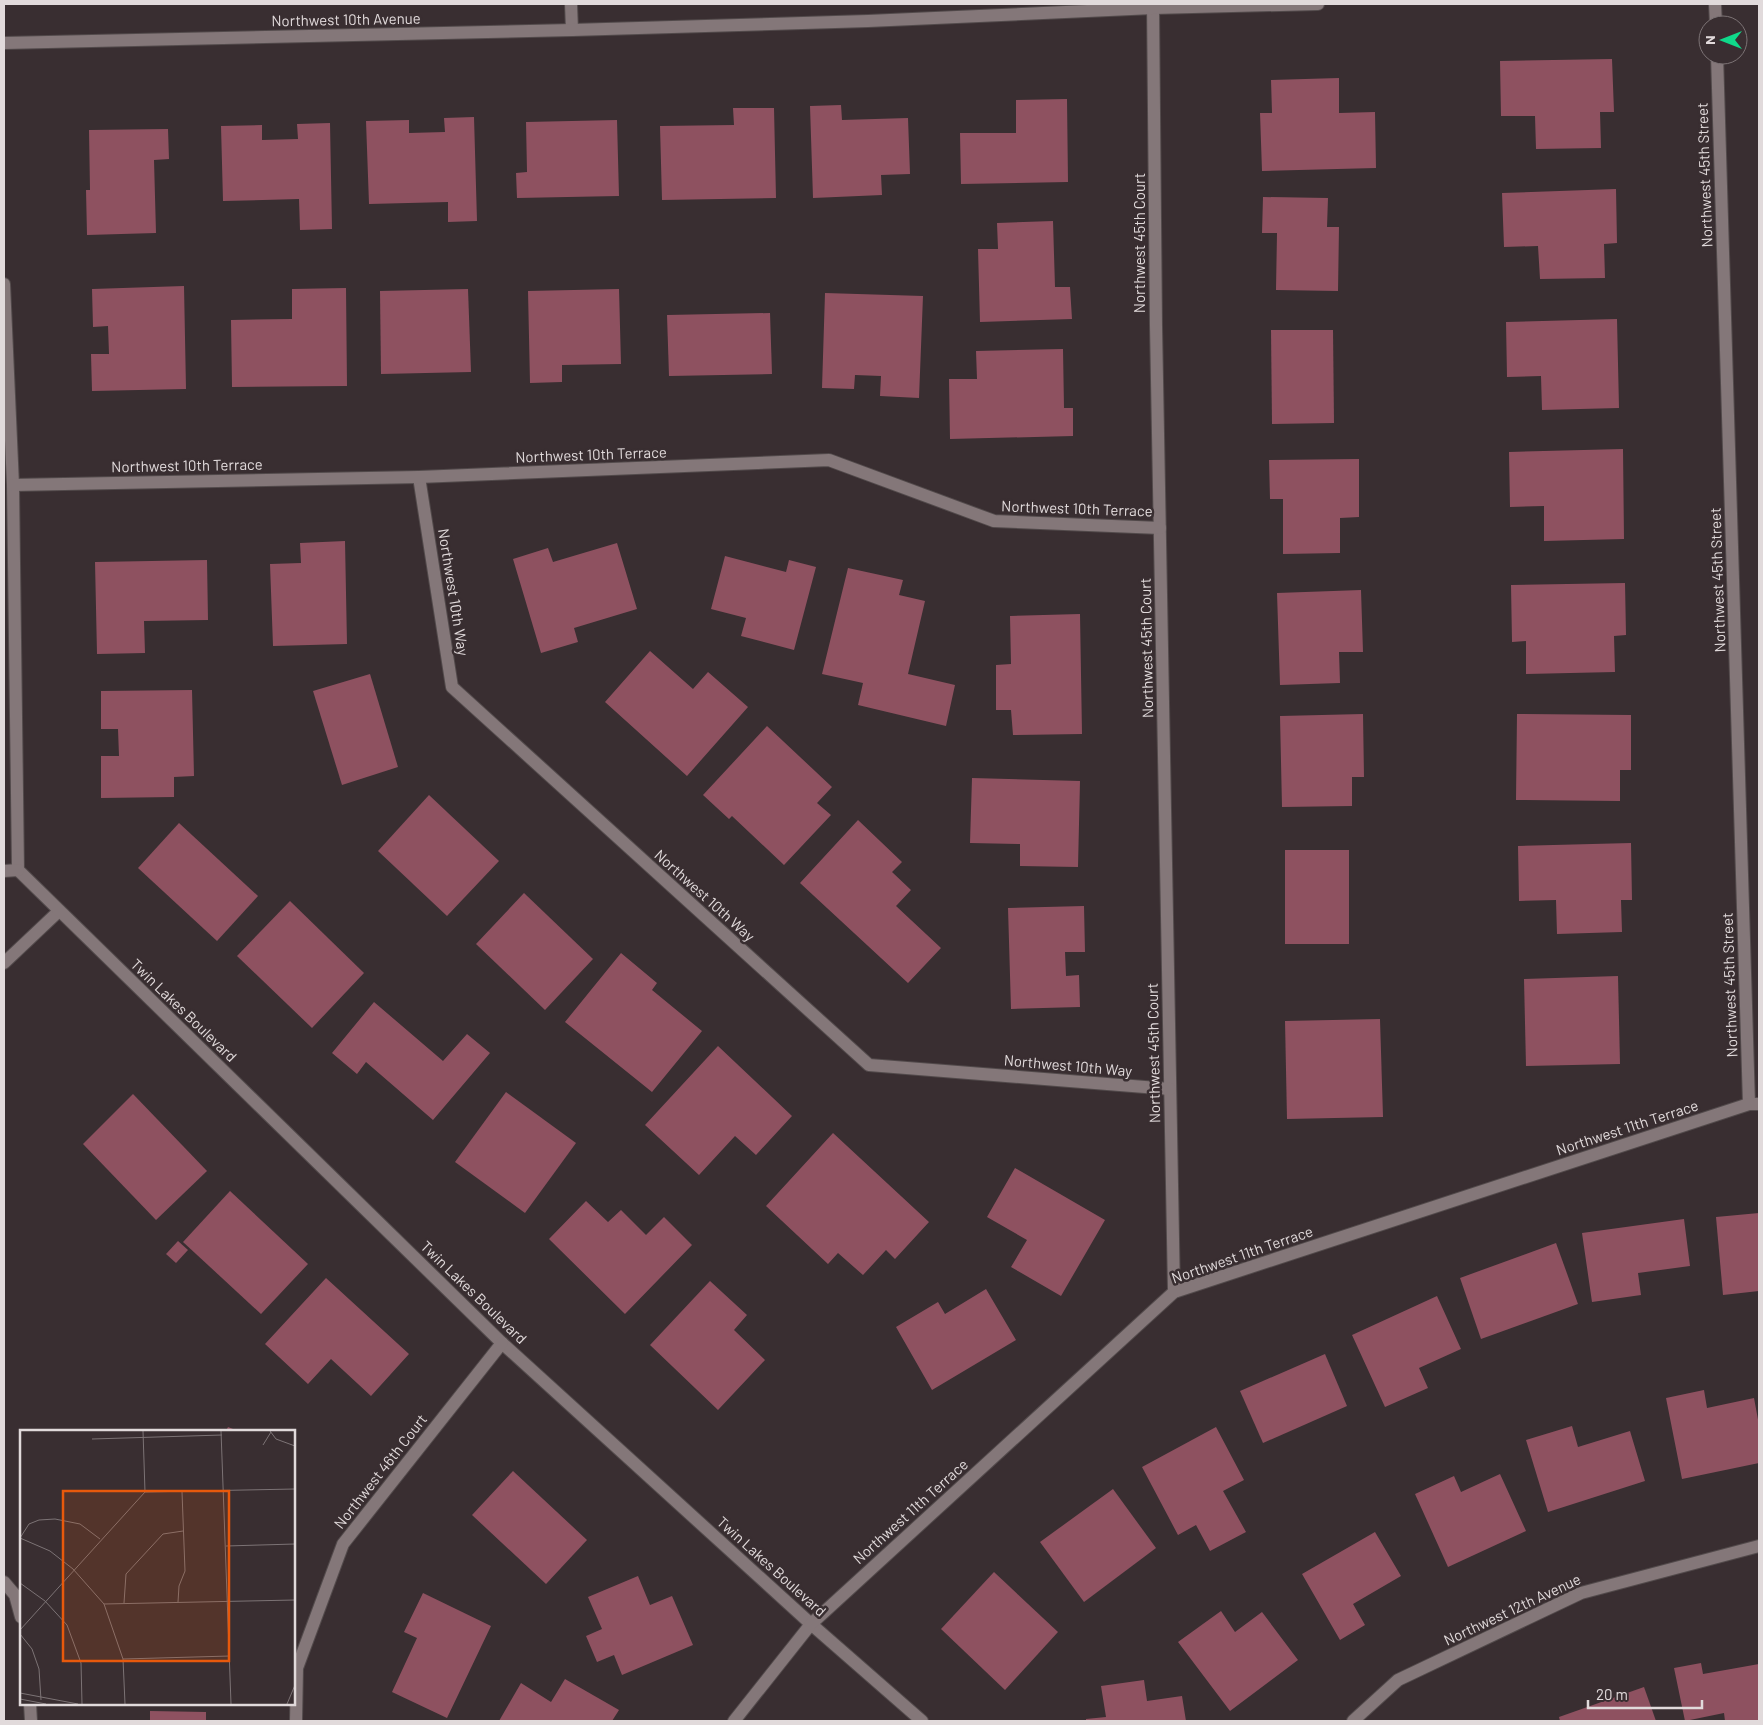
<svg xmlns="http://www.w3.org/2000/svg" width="1763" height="1725" font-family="Barlow,sans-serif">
	<rect width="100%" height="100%" fill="#392e31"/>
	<g fill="#8e5160">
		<polygon points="1612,59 1614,112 1600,112 1601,148 1536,149 1535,116 1501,116 1500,61"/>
		<polygon points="1339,78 1339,113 1375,112 1376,168 1262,171 1260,113 1272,113 1271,80"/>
		<polygon points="1067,99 1068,182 961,184 960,133 1016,133 1016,100"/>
		<polygon points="841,105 842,120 908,118 910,174 881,175 882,195 813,198 810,106"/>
		<polygon points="733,108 774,108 776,198 662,200 660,126 734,125"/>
		<polygon points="474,117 477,221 448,222 448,202 369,204 366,121 409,120 409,133 445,132 444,118"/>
		<polygon points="617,120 619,196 517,198 516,173 527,172 526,122"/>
		<polygon points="330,123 332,229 300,230 299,199 223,201 221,126 262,125 262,140 298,139 297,124"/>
		<polygon points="168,129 169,159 154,160 156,233 87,235 86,190 90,190 89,130"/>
		<polygon points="1616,189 1617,243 1604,244 1605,278 1540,279 1538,246 1504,247 1502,193"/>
		<polygon points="1263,197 1328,198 1327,227 1339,227 1338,291 1276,290 1277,233 1262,233"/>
		<polygon points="1053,221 1055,287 1070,287 1072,319 980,322 978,249 998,249 997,223"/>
		<polygon points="184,286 186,389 92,391 91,354 109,354 108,326 93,327 92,289"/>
		<polygon points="346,288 347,386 232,387 231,320 292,319 292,289"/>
		<polygon points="468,289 471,372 381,374 380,291"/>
		<polygon points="619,289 621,364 562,365 562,382 530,383 528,291"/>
		<polygon points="825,293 923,296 919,398 880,396 881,376 855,375 854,389 822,388"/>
		<polygon points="770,313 772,374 669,376 667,315"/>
		<polygon points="1617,319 1619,408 1542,410 1541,376 1507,377 1506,322"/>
		<polygon points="1271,330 1333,330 1334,423 1272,424"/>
		<polygon points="1063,349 1064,408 1073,408 1073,436 950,439 949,379 977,379 976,351"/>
		<polygon points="1623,449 1624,539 1544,541 1544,506 1510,507 1509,452"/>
		<polygon points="1359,459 1359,517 1340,518 1340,553 1283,554 1283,499 1270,499 1269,460"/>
		<polygon points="345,541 347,644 273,646 270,564 301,563 300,543"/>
		<polygon points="617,543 637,609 574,628 578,642 541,653 513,559 548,548 553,562"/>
		<polygon points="725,556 786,572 789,560 816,567 794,650 741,636 746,618 711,609"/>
		<polygon points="207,560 208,620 144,621 145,653 97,654 95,562"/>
		<polygon points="848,568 903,580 899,595 925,601 908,674 955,685 946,726 858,705 863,683 822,674"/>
		<polygon points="1625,583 1626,635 1614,636 1615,672 1526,674 1526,641 1512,642 1511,585"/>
		<polygon points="1361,590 1363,652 1339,652 1340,683 1280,685 1277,593"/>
		<polygon points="1080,614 1082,734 1013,735 1011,710 996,710 996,665 1011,664 1010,616"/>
		<polygon points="650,651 693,689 708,672 748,707 687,776 605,702"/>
		<polygon points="370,674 398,767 342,785 313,691"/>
		<polygon points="192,690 194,776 174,777 174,797 101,798 101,756 119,756 118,729 101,729 101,691"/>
		<polygon points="1363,714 1364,777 1352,777 1352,806 1282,807 1280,716"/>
		<polygon points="1517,714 1631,715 1631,770 1620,770 1620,801 1516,800"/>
		<polygon points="767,726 832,787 817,803 831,815 784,865 732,816 729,819 703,795"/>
		<polygon points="972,778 1080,781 1078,867 1020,866 1020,844 970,843"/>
		<polygon points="429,795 499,861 447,916 378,851"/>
		<polygon points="858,820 902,862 892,872 911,890 896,906 941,948 908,983 800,883"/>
		<polygon points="179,823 258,896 217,941 138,868"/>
		<polygon points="1631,843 1632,900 1621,900 1622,932 1557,934 1556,900 1519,901 1518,846"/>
		<rect x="1285" y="850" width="64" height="94"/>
		<polygon points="524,893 593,959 545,1010 476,944"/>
		<polygon points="290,901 364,973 312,1028 237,956"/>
		<polygon points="1084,906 1085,952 1065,952 1066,976 1079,975 1080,1007 1011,1009 1008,908"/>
		<polygon points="621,953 657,983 652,990 702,1031 652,1092 565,1022"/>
		<polygon points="1618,976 1620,1064 1526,1066 1524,979"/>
		<polygon points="374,1002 443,1061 467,1034 490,1053 433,1120 366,1062 357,1074 332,1053"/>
		<polygon points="1380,1019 1383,1117 1287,1119 1285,1021"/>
		<polygon points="718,1046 792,1116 756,1155 735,1136 699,1175 645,1125"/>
		<polygon points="506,1092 576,1143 525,1213 455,1162"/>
		<polygon points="133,1094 207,1171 156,1220 83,1144"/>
		<polygon points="833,1133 929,1222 895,1259 886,1250 863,1275 838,1253 828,1264 766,1206"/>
		<polygon points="1015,1168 1105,1220 1061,1296 1011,1267 1027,1240 987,1217"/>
		<polygon points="230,1191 308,1264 261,1314 183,1242"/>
		<polygon points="586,1201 608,1222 621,1210 646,1235 664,1217 692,1245 625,1314 549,1239"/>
		<polygon points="1759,1213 1759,1291 1723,1295 1716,1217"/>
		<polygon points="1684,1219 1690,1266 1638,1273 1641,1295 1592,1302 1582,1233"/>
		<polygon points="178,1241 188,1250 176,1263 166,1254"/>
		<polygon points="1556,1243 1578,1304 1481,1339 1460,1278"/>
		<polygon points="326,1278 409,1354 371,1396 331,1359 308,1384 265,1344"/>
		<polygon points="710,1281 747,1315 734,1330 765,1360 718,1410 650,1345"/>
		<polygon points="986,1289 1016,1340 932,1390 896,1327 938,1302 945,1314"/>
		<polygon points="1437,1296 1461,1349 1419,1368 1428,1388 1385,1407 1352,1335"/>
		<polygon points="1325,1354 1347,1406 1263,1443 1240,1391"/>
		<polygon points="1704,1390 1707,1408 1754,1398 1759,1425 1759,1463 1682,1479 1666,1398"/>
		<polygon points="1572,1426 1578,1447 1630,1431 1645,1481 1548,1512 1526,1440"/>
		<polygon points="228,1427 238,1431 226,1431"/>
		<polygon points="1216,1427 1244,1480 1223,1491 1246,1532 1210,1551 1196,1525 1178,1535 1142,1467"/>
		<polygon points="513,1471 587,1540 546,1584 472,1515"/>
		<polygon points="1500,1474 1526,1531 1448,1567 1415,1494 1454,1476 1461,1492"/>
		<polygon points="1113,1489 1156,1548 1084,1602 1040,1542"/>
		<polygon points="1375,1532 1401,1576 1353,1604 1365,1625 1340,1640 1302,1574"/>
		<polygon points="994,1572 1058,1632 1005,1690 941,1629"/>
		<polygon points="638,1576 650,1605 672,1596 693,1645 622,1675 614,1655 597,1662 586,1636 602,1629 588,1597"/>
		<polygon points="423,1593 491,1626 447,1718 392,1692 417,1638 404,1632"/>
		<polygon points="1221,1611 1235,1632 1262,1612 1298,1660 1230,1711 1178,1642"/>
		<polygon points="1701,1663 1703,1674 1759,1664 1759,1721 1725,1721 1724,1713 1685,1721 1674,1668"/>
		<polygon points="565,1679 619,1710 612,1721 499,1721 521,1683 551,1702"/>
		<polygon points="1144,1680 1147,1701 1182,1696 1186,1721 1086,1721 1086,1719 1106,1717 1101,1686"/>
		<polygon points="1644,1687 1656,1721 1560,1721 1559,1717"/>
		<polygon points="150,1711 206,1712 206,1721 150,1721"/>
	</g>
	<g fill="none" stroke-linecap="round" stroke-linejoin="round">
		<g stroke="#524a4b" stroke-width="14">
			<g id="lane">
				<polyline points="4,963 59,911"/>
				<polyline points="4,1582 15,1595 21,1617"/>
				<polyline points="30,1704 31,1721"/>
			</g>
		</g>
		<g stroke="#524a4b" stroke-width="14">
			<g id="street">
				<polyline points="571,4 572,30"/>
				<polyline points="1153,4 1156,326 1174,1292"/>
				<polyline points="1715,4 1716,25"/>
				<polyline points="4,43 572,30 868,21 1153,8 1318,4"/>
				<polyline points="1717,55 1749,1104"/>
				<polyline points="4,284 13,485 18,870"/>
				<polyline points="419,477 452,687 869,1065 1170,1089"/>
				<polyline points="13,485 419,477 829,460 994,521 1160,528"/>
				<polyline points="18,870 502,1343 811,1624 922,1721"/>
				<polyline points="4,871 18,870"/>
				<polyline points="296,1721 297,1668 343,1544 502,1343"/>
				<polyline points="734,1721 811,1624 1174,1292 1749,1104 1759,1104"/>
				<polyline points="1353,1721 1398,1680 1581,1593 1759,1546"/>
			</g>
		</g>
		<use href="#lane" stroke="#847779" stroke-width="12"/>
		<use href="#street" stroke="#847779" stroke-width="12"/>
	</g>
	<g text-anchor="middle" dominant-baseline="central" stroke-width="5" stroke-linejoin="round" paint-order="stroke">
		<g font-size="15" fill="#e1dadb" stroke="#392e31">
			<text transform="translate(346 19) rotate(-1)">Northwest 10th Avenue</text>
			<text transform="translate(1704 175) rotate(-92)">Northwest 45th Street</text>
			<text transform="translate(1139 243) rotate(-90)">Northwest 45th Court</text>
			<text transform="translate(591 454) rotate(-2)">Northwest 10th Terrace</text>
			<text transform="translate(187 465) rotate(-1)">Northwest 10th Terrace</text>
			<text transform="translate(1077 508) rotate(2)">Northwest 10th Terrace</text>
			<text transform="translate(1717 580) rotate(-92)">Northwest 45th Street</text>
			<text transform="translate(454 592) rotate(81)">Northwest 10th Way</text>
			<text transform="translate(1146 648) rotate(-91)">Northwest 45th Court</text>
			<text transform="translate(705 895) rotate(42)">Northwest 10th Way</text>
			<text transform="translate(1729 985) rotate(-92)">Northwest 45th Street</text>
			<text transform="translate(184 1010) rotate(44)">Twin Lakes Boulevard</text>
			<text transform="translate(1153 1053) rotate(-91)">Northwest 45th Court</text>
			<text transform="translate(1068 1065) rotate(5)">Northwest 10th Way</text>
			<text transform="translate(1627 1127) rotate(-18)">Northwest 11th Terrace</text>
			<text transform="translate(1242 1254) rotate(-19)">Northwest 11th Terrace</text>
			<text transform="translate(474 1292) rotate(44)">Twin Lakes Boulevard</text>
			<text transform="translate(380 1471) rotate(-52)">Northwest 46th Court</text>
			<text transform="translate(910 1511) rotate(-42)">Northwest 11th Terrace</text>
			<text transform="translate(772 1566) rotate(42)">Twin Lakes Boulevard</text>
			<text transform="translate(1512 1609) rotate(-25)">Northwest 12th Avenue</text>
		</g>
	</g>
	<g transform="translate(20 1430)">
		<rect width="275" height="275" fill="#392e31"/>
		<path fill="none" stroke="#7c7375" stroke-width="1" d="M123 1 125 62M201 1 211 274M250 1 256 9 275 16M72 9 202 5M243 15 251 2M125 62 275 59M0 108 30 121 53 139 84 174 103 229 105 274M0 108 9 94 19 90 35 89 60 94 80 109M206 116 275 114M0 153 25 171 47 195 61 233 62 274M158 172 159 156 165 141 162 62M104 173 106 144 143 104 163 101M84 174 275 170M0 200 125 62M0 204 12 219 19 239 21 270M103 229 210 226M0 263 58 274M0 269 26 274M267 274 275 255"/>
		<path fill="#e8590c" fill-opacity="0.15" stroke="#e8590c" stroke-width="2.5" d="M43 61H209V231H43Z"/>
		<rect width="275" height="275" fill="none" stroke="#e1dadb" stroke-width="2.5"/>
	</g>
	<rect width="1763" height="1725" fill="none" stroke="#e1dadb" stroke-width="10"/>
	<g transform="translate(1723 40) rotate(270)"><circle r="24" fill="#392e31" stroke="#7c7375"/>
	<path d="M0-4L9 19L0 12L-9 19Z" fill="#10d98a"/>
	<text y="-8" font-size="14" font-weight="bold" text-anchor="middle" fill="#e1dadb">N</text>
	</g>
	<path d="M1588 1700v8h114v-8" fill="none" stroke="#e1dadb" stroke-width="2.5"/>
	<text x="1596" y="1700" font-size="15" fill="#e1dadb" stroke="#392e31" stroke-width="4" paint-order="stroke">20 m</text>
</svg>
